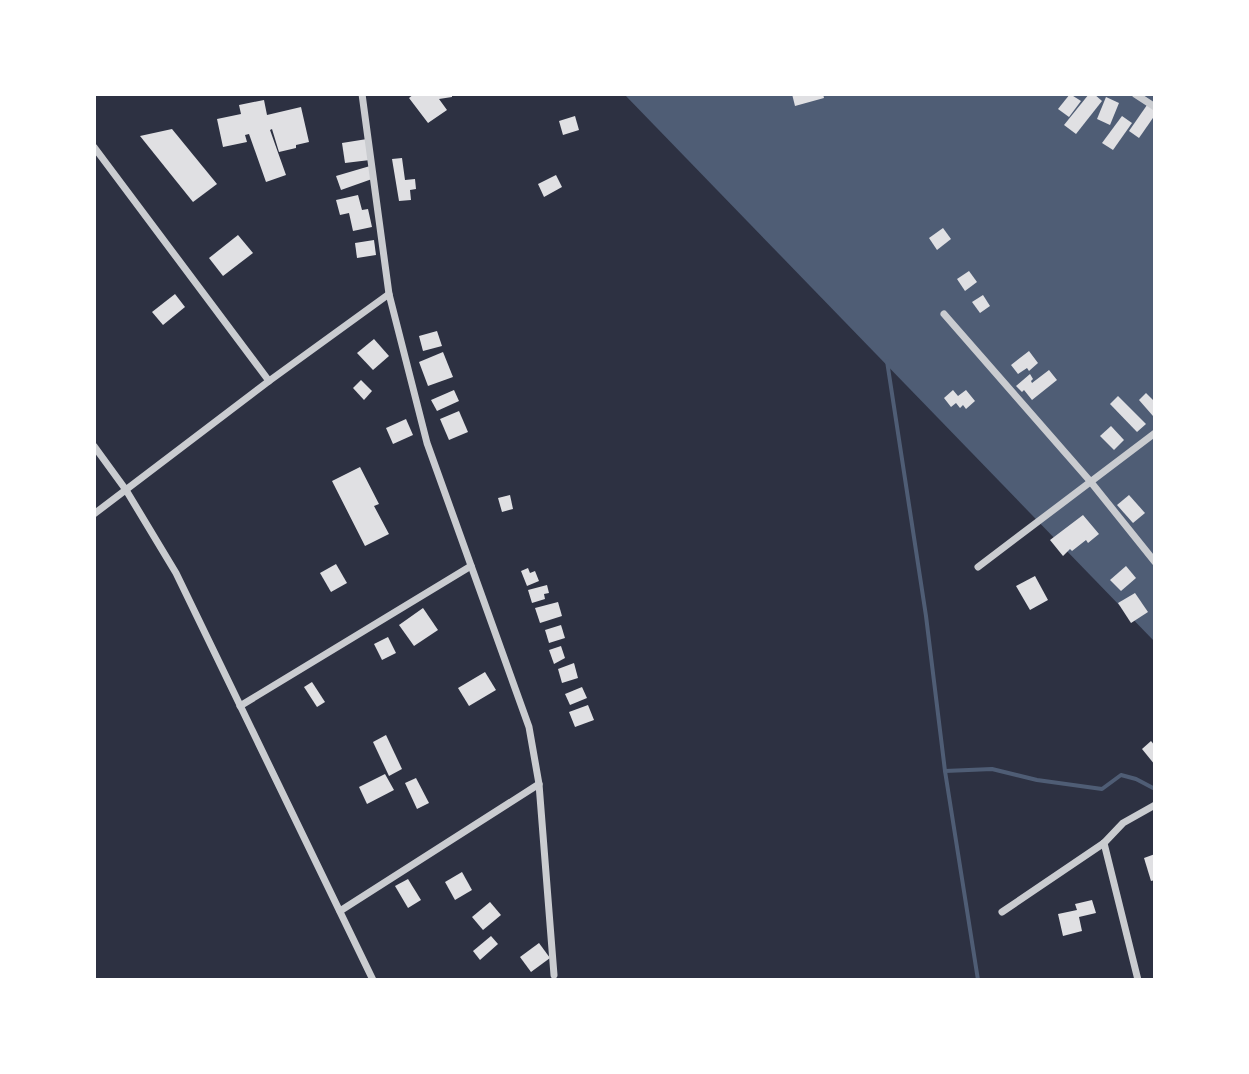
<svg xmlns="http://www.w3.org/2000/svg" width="1249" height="1074" font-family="'Zilla Slab',serif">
	<rect width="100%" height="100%" fill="#2d3142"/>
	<polygon fill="#4f5d75" points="624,94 1155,94 1155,642"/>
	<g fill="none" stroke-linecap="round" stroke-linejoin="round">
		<g stroke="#4f5d75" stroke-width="4">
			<polyline points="887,361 926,616 945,771 978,980"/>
			<polyline points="945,771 992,769 1037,780 1102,789 1121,775 1136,779 1155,789"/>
		</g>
	</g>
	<g fill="#e0e0e3">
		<polygon points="414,94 452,94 452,97 439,99 447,110 428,123 409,98"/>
		<polygon points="792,94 823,94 824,98 795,106"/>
		<polygon points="1070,94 1081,101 1069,117 1058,109"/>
		<polygon points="1089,94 1094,94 1102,101 1076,134 1064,125"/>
		<polygon points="1106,97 1119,103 1110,125 1097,119"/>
		<polygon points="264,100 267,115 301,107 309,142 296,145 296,148 279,152 272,129 270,130 286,175 266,182 249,134 245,135 247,142 223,147 217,119 241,114 239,105"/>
		<polygon points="1147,105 1155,110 1155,115 1139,138 1129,131"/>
		<polygon points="575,116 579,130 563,135 559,121"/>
		<polygon points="1122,116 1132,123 1113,150 1102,143"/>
		<polygon points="172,129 217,184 193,202 140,136"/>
		<polygon points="367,139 370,160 345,163 342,143"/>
		<polygon points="402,158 405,180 415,179 416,189 410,190 411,200 399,201 392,159"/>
		<polygon points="370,166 372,179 341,190 336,176"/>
		<polygon points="556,175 562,187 544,197 538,184"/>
		<polygon points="358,195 362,210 368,209 372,227 353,231 349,213 340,215 336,200"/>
		<polygon points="943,228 951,239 937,250 929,238"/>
		<polygon points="238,235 253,253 223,276 209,258"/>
		<polygon points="374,240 376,255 357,258 355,243"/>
		<polygon points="969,271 977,282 965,291 957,279"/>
		<polygon points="175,294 185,307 163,325 152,312"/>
		<polygon points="983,295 990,306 980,313 972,302"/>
		<polygon points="437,331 442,346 423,351 419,336"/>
		<polygon points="374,339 389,356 373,370 357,353"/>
		<polygon points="1029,351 1038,363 1029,371 1027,368 1018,374 1011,365"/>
		<polygon points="443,352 453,377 428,386 419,362"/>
		<polygon points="1049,370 1057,380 1032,400 1024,390 1022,392 1016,386 1030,374 1033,379 1031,381 1032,383"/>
		<polygon points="361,380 372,391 364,400 353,388"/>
		<polygon points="454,390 459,401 437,411 431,400"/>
		<polygon points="953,390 958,396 966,390 975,401 966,409 963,405 960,408 956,403 951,407 944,398"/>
		<polygon points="1146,393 1155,402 1155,414 1153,416 1139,400"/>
		<polygon points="1118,396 1146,424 1137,432 1110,404"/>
		<polygon points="459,411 468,432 449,440 440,419"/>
		<polygon points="406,419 413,435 393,444 386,428"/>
		<polygon points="1111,426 1124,440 1114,450 1100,436"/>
		<polygon points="360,467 379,504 374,506 389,534 365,546 332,481"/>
		<polygon points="510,495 513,509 502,512 498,498"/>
		<polygon points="1129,495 1145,513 1133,523 1117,505"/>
		<polygon points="1083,515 1099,534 1088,543 1086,540 1072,551 1070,549 1063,556 1050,540"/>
		<polygon points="336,564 347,583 331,592 320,573"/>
		<polygon points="1126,566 1136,578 1121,591 1110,580"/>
		<polygon points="528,568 530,573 535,571 539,581 527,586 521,571"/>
		<polygon points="1035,576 1048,600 1030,610 1016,586"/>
		<polygon points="547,585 549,593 544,594 545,599 532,603 528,590"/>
		<polygon points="1135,593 1148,612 1131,623 1118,603"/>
		<polygon points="558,602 562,616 540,623 535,608"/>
		<polygon points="423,608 438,630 414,646 399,625"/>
		<polygon points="561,625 565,638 549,643 545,630"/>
		<polygon points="388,637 396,653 382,660 374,644"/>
		<polygon points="561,646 565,658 554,664 549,650"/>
		<polygon points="574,663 578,678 562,683 558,669"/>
		<polygon points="485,672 496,690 469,706 458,688"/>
		<polygon points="312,682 325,702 317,707 304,687"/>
		<polygon points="582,687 587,698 570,705 565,694"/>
		<polygon points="588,705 594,720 575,727 569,712"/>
		<polygon points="386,735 402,769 389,776 373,742"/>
		<polygon points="1151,741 1155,746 1155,765 1142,749"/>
		<polygon points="385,774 394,790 367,804 359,787"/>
		<polygon points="416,778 429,803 417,809 405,783"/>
		<polygon points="1155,854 1155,880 1151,881 1144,858"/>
		<polygon points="462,872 472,890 455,900 445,882"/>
		<polygon points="408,879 421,900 408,908 395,886"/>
		<polygon points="1092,900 1096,913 1079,917 1082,931 1063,936 1058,914 1077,910 1075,904"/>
		<polygon points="490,902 501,915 483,930 472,917"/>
		<polygon points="491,936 498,944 480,960 473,951"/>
		<polygon points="539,943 550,958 531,972 520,957"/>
	</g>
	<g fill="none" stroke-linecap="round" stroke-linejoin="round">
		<g stroke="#caccd0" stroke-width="7">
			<polyline points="362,94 389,294 427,443 529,727 539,784 554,975"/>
			<polyline points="1135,94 1155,107"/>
			<polyline points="94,147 269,381"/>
			<polyline points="944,314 1090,481 1155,562"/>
			<polyline points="94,446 126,490 176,573 373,980"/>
			<polyline points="94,514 269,381 389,294"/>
			<polyline points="978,567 1155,433"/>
			<polyline points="240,706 471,566"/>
			<polyline points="1104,843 1138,980"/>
			<polyline points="340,911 539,784"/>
			<polyline points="1002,912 1104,843 1123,823 1155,805"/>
		</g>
	</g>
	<rect width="1249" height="1074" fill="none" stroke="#ffffff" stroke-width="192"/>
</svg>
